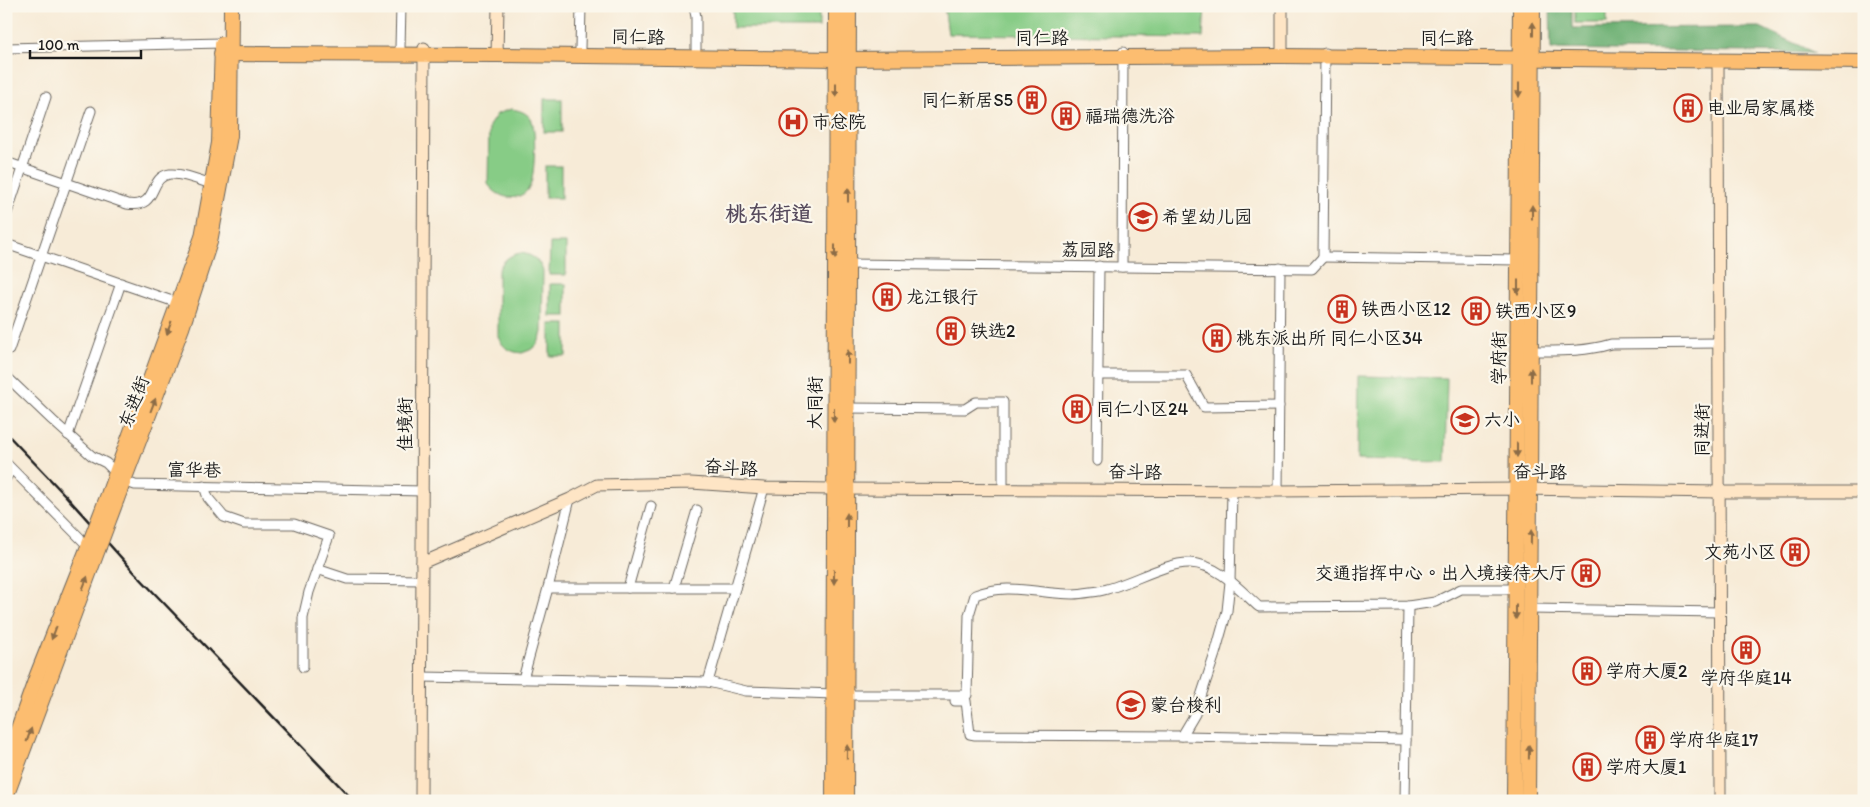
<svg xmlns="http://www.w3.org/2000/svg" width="1870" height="807" font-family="Itim,'LXGW WenKai TC',sans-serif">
	<rect width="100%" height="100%" fill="#fbf7ec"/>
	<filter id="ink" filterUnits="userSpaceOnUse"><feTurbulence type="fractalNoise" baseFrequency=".02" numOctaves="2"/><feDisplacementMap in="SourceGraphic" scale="10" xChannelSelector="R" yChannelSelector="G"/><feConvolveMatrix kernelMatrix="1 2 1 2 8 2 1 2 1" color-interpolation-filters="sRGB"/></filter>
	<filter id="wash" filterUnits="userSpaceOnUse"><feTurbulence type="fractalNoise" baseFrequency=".0096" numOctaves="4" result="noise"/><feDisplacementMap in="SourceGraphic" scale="20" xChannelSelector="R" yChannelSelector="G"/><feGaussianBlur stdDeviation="1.12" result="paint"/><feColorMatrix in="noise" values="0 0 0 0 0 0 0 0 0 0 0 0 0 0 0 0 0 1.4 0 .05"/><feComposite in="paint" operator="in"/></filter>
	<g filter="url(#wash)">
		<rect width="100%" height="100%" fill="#f7ebd7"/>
		<g fill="#87cc86" stroke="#527451">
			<rect x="733" y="6" width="86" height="22"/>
			<polygon points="944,6 1205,6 1203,37 948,34"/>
			<rect x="1575" y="6" width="32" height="17"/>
			<rect x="544" y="99" width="18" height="33"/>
			<path d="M511 109C519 110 526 112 531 119 537 127 535 180 529 188 518 204 497 198 488 184L489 126 497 114Z"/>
			<rect x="545" y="166" width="16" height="32"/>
			<polygon points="550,243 566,243 566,275 549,275"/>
			<path d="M521 253C533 255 539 260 543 271L542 332 540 339 536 346 530 350 522 353 515 352 507 349 502 344 498 337V271C503 260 509 255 521 253Z"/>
			<rect x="550" y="284" width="16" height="32"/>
			<rect x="550" y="324" width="16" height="32"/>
			<polygon points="1358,376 1447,378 1445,462 1357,460"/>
		</g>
		<polygon fill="#6db073" stroke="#446648" points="1550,6 1572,6 1572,28 1760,27 1815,53 1551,49"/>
	</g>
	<g filter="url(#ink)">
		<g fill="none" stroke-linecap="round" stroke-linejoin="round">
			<g stroke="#69645d" stroke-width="11">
				<g id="street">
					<polyline points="694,6 696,17 696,49"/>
					<polyline points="6,48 222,43"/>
					<polyline points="400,48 401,6"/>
					<polyline points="580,49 581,6"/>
					<path d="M6 162 127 204C160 209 147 177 170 174 183 173 199 180 211 184"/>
					<polyline points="6,216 46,97"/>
					<polyline points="6,244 178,303"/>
					<polyline points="1323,257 1325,53"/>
					<polyline points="1323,257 1518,260"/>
					<polyline points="848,264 1312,269 1323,257"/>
					<polyline points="1122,267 1123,52"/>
					<polyline points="6,350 9,350 91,111"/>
					<path d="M1531 351C1558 351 1585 352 1611 344L1719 343"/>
					<polyline points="1098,375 1186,375 1204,407 1279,406"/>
					<polyline points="6,376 52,420 92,456 106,463 124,481 135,485 423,491"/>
					<polyline points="847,408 965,409 976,402 1003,402 1003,489"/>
					<polyline points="68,435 121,283"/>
					<polyline points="1097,461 1099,266"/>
					<polyline points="6,463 88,546"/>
					<polyline points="6,478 11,469"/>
					<polyline points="204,486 208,498 224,517 244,524 294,524 329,536 309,592 303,618 303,667"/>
					<polyline points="1278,491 1280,268"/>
					<polyline points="317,569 347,579 422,580"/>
					<polyline points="548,588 735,588"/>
					<polyline points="628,588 651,506"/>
					<polyline points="674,588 697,510"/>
					<polyline points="1530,609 1720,612"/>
					<polyline points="422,677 708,682 746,691 834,694"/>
					<polyline points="523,679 548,588 570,499"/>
					<polyline points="708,682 764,488"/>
					<path d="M847 695H967L969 615 975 595C1008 582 1038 594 1073 594 1081 594 1091 592 1099 591 1127 586 1165 562 1190 563 1218 564 1240 590 1259 607L1408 606 1435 602 1461 589H1516"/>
					<polyline points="955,701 966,701 970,734 975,735 1182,736 1406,740 1408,606"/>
					<polyline points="1182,736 1195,714 1215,654 1227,611 1230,582 1232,491"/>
					<polyline points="1405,801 1406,740"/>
				</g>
			</g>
			<g stroke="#69645d" stroke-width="13">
				<g id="secondary">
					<polyline points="497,55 498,6"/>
					<polyline points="1282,56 1282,6"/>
					<polyline points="1718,60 1720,801"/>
					<polyline points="422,563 570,499 597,485 691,483 764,488 833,489 1278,491 1517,489 1720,492 1864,492"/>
					<polyline points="421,801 424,48"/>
				</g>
			</g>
			<g stroke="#69645d" stroke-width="16">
				<g id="primary">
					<polyline points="221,54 497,55 837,59 1282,56 1864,62"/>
					<polyline points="109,492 202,237 219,143 222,44"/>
					<polyline points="117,499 182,328 210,242 230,136 231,6"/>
					<polyline points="6,762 37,675 91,539"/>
					<polyline points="6,797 99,547"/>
					<polyline points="833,801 836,6"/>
					<polyline points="846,801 849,6"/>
					<polyline points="1514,801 1520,6"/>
					<polyline points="1528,801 1533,6"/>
				</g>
			</g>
			<use href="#street" stroke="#fff" stroke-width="9"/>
			<use href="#secondary" stroke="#fee5c5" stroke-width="11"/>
			<use href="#primary" stroke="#fcbd6f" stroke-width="14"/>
			<polyline stroke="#1c1c1c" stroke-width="2.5" points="6,433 65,495 135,573 354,801"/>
			<g stroke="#69645d" stroke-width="16" stroke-linecap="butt">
				<g id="primary-bridge">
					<polyline points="91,539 109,492"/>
					<polyline points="99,547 117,499"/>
				</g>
			</g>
			<use href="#primary-bridge" stroke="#fcbd6f" stroke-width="14"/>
		</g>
		<defs><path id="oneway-solid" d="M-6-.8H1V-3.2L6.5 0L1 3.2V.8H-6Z" transform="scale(1.25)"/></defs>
		<g fill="#8c6c46">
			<use href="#oneway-solid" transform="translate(1533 29) rotate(-90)"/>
			<use href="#oneway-solid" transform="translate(836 90) rotate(90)"/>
			<use href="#oneway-solid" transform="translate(1519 90) rotate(90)"/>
			<use href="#oneway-solid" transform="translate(848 195) rotate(-90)"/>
			<use href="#oneway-solid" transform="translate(1532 212) rotate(-90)"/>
			<use href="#oneway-solid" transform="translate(835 252) rotate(90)"/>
			<use href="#oneway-solid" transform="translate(1518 287) rotate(90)"/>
			<use href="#oneway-solid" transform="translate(169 328) rotate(110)"/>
			<use href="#oneway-solid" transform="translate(848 357) rotate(-90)"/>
			<use href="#oneway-solid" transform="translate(1531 375) rotate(-90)"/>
			<use href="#oneway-solid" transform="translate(153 405) rotate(-69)"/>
			<use href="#oneway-solid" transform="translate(834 415) rotate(90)"/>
			<use href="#oneway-solid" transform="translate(1517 450) rotate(90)"/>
			<use href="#oneway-solid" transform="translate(847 520) rotate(-90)"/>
			<use href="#oneway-solid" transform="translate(1531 537) rotate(-89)"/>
			<use href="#oneway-solid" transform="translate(834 577) rotate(90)"/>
			<use href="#oneway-solid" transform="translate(85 583) rotate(-69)"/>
			<use href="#oneway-solid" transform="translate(1516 612) rotate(90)"/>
			<use href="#oneway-solid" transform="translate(54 633) rotate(111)"/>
			<use href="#oneway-solid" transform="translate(29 735) rotate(-70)"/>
			<use href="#oneway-solid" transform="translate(847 752) rotate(-89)"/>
			<use href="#oneway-solid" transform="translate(1529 752) rotate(-89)"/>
		</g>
	</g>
	<defs>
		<g id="building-ring" transform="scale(1.4375)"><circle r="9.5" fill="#fbf7ec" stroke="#c8321e" stroke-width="1.5"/><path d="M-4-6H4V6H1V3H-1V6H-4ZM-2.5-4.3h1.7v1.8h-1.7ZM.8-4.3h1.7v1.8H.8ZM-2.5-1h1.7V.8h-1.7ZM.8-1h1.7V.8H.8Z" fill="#c8321e"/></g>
		<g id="hospital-ring" transform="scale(1.4375)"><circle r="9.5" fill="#fbf7ec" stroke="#c8321e" stroke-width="1.5"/><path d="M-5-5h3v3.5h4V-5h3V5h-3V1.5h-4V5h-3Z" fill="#c8321e"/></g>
		<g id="school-ring" transform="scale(1.4375)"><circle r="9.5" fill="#fbf7ec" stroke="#c8321e" stroke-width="1.5"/><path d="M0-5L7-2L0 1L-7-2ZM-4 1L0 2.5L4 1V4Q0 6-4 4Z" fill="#c8321e"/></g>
	</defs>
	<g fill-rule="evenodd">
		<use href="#building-ring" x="1032" y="100"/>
		<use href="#building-ring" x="1688" y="108"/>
		<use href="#building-ring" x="1066" y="116"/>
		<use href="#hospital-ring" x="793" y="122"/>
		<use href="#school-ring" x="1143" y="217"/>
		<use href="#building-ring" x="887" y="297"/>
		<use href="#building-ring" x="1342" y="309"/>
		<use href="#building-ring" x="1476" y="311"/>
		<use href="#building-ring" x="951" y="331"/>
		<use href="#building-ring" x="1217" y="338"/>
		<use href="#building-ring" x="1077" y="409"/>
		<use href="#school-ring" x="1465" y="420"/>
		<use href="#building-ring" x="1795" y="552"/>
		<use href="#building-ring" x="1586" y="573"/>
		<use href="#building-ring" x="1746" y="650"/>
		<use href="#building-ring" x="1587" y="671"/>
		<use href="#school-ring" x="1131" y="705"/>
		<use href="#building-ring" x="1650" y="740"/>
		<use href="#building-ring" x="1587" y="767"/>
	</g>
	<g text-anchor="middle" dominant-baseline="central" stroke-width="4.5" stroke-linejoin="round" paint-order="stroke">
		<g font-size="18" fill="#1c1c1c" stroke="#fbf7ec">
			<text transform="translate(638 37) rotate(1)">同仁路</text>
			<text x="1042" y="38">同仁路</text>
			<text x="1447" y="38">同仁路</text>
			<text transform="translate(1088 250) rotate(1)">荔园路</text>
			<text transform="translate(1499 358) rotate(-90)">学府街</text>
			<text transform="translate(134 402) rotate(-69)">东进街</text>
			<text transform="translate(815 403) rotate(-90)">大同街</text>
			<text transform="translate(405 424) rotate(-90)">佳境街</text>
			<text transform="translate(1702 430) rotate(-90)">同进街</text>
			<text transform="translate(731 468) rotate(4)">奋斗路</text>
			<text transform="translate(194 470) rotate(1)">富华巷</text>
			<text transform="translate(1135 472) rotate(1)">奋斗路</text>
			<text transform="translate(1540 472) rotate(1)">奋斗路</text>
		</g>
		<g font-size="18" fill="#1c1c1c" stroke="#fbf7ec" text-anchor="start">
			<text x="1013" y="100" text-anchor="end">同仁新居S5</text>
			<text x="1707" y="108">电业局家属楼</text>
			<text x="1085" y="116">福瑞德洗浴</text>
			<text x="812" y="122">市总院</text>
			<text x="1162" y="217">希望幼儿园</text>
			<text x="906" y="297">龙江银行</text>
			<text x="1361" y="309">铁西小区12</text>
			<text x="1495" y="311">铁西小区9</text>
			<text x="970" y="331">铁选2</text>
			<text x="1236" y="338">桃东派出所 同仁小区34</text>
			<text x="1096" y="409">同仁小区24</text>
			<text x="1484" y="420">六小</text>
			<text x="1776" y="552" text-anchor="end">文苑小区</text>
			<text x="1567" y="573" text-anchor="end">交通指挥中心。出入境接待大厅</text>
			<text x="1606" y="671">学府大厦2</text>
			<text x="1746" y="678" text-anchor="middle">学府华庭14</text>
			<text x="1150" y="705">蒙台梭利</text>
			<text x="1669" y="740">学府华庭17</text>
			<text x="1606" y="767">学府大厦1</text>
		</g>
		<g font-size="22" font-weight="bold" fill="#564a5c" stroke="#fbf7ec">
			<text x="769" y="213">桃东街道</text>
		</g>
	</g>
	<rect width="1870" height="807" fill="none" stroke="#fbf7ec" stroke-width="25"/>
	<path d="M30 50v8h111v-8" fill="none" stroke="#1c1c1c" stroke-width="2.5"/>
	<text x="38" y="50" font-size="15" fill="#1c1c1c" stroke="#fbf7ec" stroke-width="4" paint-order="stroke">100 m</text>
</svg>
